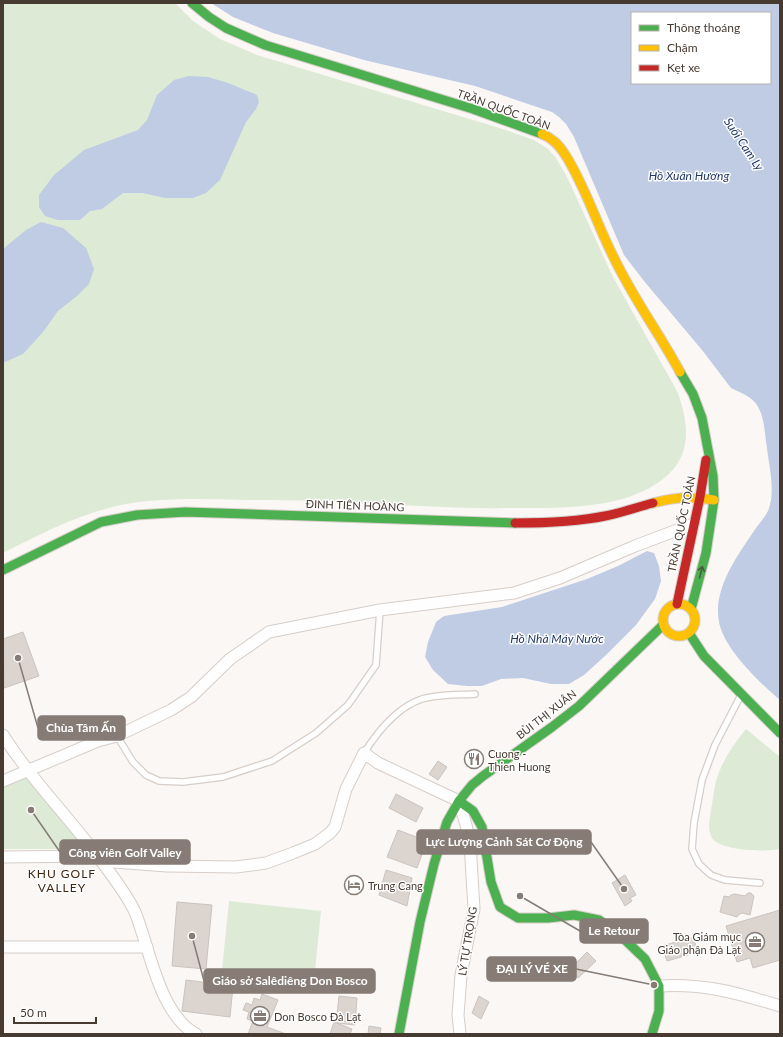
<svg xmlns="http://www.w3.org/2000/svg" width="783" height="1037" font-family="Lato,sans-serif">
	<rect width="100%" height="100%" fill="#faf7f5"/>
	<g fill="#dcead6">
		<path d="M3 3H175L193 21 220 39 257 55 506 130 534 140 548 149 556 158 567 177 613 277 677 391C689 423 693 456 663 479 624 510 560 508 513 508 451 509 389 504 327 501 300 500 273 500 245 500 213 499 181 498 148 501 97 505 48 530 3 553Z"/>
		<path d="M746 729 780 757V849C766 852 720 851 712 838 707 829 710 819 711 810 713 802 713 794 715 786 719 765 733 745 746 729Z"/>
		<polygon points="26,776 81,840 77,848 74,849 3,849 3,783"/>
		<polygon points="229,901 321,911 313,990 221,980"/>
	</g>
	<g fill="#bfcce4" fill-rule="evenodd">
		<path d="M211 3H780V700C760 683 724 649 719 622 713 590 735 559 752 534 757 526 764 519 768 511 776 492 769 467 767 448 764 431 765 408 750 398 744 393 738 392 731 388L702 350 644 281 624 255 574 137 566 124 559 117 552 112 475 86 364 60 273 33 233 17ZM632 13H770V83H632Z"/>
		<polygon points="189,76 208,77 228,83 257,95 259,102 256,109 246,122 220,180 206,193 193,198 165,198 143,193 123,193 102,209 90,211 80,220 58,220 45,216 39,207 39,195 54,175 84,150 138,130 147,120 157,95 174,80"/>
		<polygon points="41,222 63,228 86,248 94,269 89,284 77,296 58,311 43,332 23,354 3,363 3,249 26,230"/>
		<polygon points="647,551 654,553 659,566 661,581 655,599 636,625 606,655 584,675 569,684 551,684 523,678 501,679 482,686 467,686 448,684 433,670 425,657 428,642 436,622 444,616 502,607 587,579 618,566"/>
	</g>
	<g fill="#dcd4cf" stroke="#cbc3be">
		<polygon points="23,632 39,676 4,688 3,639"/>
		<polygon points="438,761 447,767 438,780 429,774"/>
		<polygon points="396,794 423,808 416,822 389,808"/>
		<polygon points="398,830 427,841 417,868 387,857"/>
		<polygon points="386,870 412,878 407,906 379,895"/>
		<polygon points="625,875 636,895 630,898 632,901 625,906 612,883"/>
		<polygon points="748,893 751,893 754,896 750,915 742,913 738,915 737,917 720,912 724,896 729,897 731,895 735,894 745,896"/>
		<polygon points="177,902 212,905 206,969 172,966"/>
		<polygon points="780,910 780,960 753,968 750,958 737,962 726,926"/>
		<polygon points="693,937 698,952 667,961 662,946"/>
		<polygon points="587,952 596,961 578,978 570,969"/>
		<polygon points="186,980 233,986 230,1017 182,1011"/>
		<polygon points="262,994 278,1000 267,1027 286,1034 248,1034 253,1021 247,1019 249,1012 243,1010 246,1003 252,1005 254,998 260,1000"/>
		<polygon points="339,996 357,998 355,1025 336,1023"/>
		<polygon points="479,996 489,1002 481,1019 472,1013"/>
		<polygon points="334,1022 352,1029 350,1034 330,1034"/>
		<polygon points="369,1026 381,1028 380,1034 368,1034"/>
	</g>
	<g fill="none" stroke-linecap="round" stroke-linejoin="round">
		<g stroke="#d6cec8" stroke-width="8">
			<g id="lane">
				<polyline points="741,695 715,745 702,780 694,823 692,849 699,864 711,875 725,880 760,883"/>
				<polyline points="117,736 133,762 146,775 159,781 183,782 223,777 272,761 316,733 348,705 376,665 380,610"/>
				<path d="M364 753C378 731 397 707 422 699 439 694 458 695 475 694"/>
			</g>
		</g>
		<g stroke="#d6cec8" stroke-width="13">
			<g id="street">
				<path d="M3 735C30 778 66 814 96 854 110 873 125 891 135 912 150 949 159 1014 196 1034"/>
				<polyline points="3,781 98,741 117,736 171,710 191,697 230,659 269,632 380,610 514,593 560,578 635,546 693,524"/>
				<polyline points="3,857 97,856"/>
				<polyline points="101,861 167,866 236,867 266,863 293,853 315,844 330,833 335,827 346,789 364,753 378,763 459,801 466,825 470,843 474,909 461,975 458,1015 460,1034"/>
				<polyline points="3,947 147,947"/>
				<path d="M659 986C703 983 738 993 780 1006"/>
			</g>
		</g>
		<g stroke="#d6cec8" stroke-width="11">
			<g id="fast">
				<polyline points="192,3 209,17 226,28 265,45 473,109 542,134"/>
				<polyline points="680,372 693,394 702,418 713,476 714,500 706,553 691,609"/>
				<polyline points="3,570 101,522 137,515 185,512 515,523"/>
				<polyline points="689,633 704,656 780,733"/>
				<polyline points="459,801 473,811 482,827 491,882 500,907 518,918 548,918 574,915 599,920 621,936 645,959 659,986 659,1011 652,1034"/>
				<polyline points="399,1034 420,922 434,864 447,822 459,801 472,785 483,776 552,727 579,706 663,625"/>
			</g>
		</g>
		<g stroke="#d6cec8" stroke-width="11">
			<g id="slow">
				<path d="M542 134C553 138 560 146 566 156 586 188 597 225 614 258 633 298 659 333 680 372"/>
				<path d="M653 503C673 497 693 496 714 500"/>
				<circle cx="679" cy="620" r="16"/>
			</g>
		</g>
		<g stroke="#d6cec8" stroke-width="11">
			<g id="jam">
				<path d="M515 523C545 523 576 522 605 516 621 513 637 507 653 503"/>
				<polyline points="677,604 700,497 706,460"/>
			</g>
		</g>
		<use href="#lane" stroke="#fefefe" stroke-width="5.5"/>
		<use href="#street" stroke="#fefefe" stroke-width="11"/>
		<use href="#fast" stroke="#4caf50" stroke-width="9"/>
		<use href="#slow" stroke="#ffc107" stroke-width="9"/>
		<use href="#jam" stroke="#c62828" stroke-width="9"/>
	</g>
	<defs><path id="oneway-shaft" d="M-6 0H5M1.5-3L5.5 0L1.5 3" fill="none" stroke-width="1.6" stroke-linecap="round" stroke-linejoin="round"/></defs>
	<use stroke="#485d3a" href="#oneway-shaft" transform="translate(701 572) rotate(-76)"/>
	<defs>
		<g id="restaurant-ring" transform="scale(1)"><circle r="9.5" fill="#fff" stroke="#867c75" stroke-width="1.5"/><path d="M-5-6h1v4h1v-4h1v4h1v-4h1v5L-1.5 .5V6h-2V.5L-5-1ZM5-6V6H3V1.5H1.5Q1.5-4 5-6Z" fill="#867c75"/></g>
		<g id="hotel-ring" transform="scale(1)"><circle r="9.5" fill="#fff" stroke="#867c75" stroke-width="1.5"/><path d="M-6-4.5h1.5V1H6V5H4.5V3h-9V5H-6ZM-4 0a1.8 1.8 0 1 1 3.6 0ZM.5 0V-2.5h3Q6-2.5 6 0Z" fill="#867c75"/></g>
		<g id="office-ring" transform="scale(1)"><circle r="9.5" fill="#fff" stroke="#867c75" stroke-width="1.5"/><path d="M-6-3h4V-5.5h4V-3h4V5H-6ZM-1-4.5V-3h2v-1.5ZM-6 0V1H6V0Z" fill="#867c75"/></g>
	</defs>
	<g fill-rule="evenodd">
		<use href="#restaurant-ring" x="474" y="759"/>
		<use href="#hotel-ring" x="354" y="885"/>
		<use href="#office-ring" x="755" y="942"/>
		<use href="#office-ring" x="260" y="1016"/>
	</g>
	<g text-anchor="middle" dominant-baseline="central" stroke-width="3" stroke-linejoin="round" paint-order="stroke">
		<g font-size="11" fill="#473a30" stroke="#fff">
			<text transform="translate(504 109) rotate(20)">TRẦN QUỐC TOẢN</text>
			<text transform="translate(355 505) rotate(2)">ĐINH TIÊN HOÀNG</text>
			<text transform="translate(681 524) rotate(-78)">TRẦN QUỐC TOẢN</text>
			<text transform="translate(546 714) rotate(-38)">BÙI THỊ XUÂN</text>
			<text transform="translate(467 941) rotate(-81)">LÝ TỰ TRỌNG</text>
		</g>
		<g font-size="11" fill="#473a30" stroke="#fff" text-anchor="start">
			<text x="488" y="753">Cuong -<tspan x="488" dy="13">Thien Huong</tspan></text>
			<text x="368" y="885">Trung Cang</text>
			<text x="741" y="936" text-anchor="end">Tòa Giám mục<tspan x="741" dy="13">Giáo phận Đà Lạt</tspan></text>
			<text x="274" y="1016">Don Bosco Đà Lạt</text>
		</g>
		<g font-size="12" font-style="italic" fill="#213764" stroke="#fff">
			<text transform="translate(744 144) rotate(56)">Suối Cam Ly</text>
			<text x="689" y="175">Hồ Xuân Hương</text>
			<text x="557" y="638">Hồ Nhà Máy Nước</text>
		</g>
		<g font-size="12" letter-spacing="1" fill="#402713" stroke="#fff">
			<text x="62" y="873">KHU GOLF<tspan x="62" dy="14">VALLEY</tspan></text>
		</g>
	</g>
	<path fill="none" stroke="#867c75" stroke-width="1.5" d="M18 658L38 728M624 889L591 842M31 810L60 852M520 896L580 931M654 985L576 969M192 936L204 981"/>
	<g fill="#867c75" stroke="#fff" stroke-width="1.5">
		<circle cx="18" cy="658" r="4"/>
		<circle cx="624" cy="889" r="4"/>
		<circle cx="31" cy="810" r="4"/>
		<circle cx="520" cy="896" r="4"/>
		<circle cx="654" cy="985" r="4"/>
		<circle cx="192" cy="936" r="4"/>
	</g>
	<g fill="#867c75" stroke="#867c75" stroke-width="1.5">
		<rect x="38" y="716" width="87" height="24" rx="4"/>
		<rect x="417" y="830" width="174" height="24" rx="4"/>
		<rect x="60" y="840" width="130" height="24" rx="4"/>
		<rect x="580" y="919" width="68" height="24" rx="4"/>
		<rect x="487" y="957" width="89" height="24" rx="4"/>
		<rect x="204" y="969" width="171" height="24" rx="4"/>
	</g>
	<g font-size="12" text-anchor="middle" font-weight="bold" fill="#fff">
		<text x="81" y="732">Chùa Tâm Ấn</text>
		<text x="504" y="846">Lực Lượng Cảnh Sát Cơ Động</text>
		<text x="125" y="857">Công viên Golf Valley</text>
		<text x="614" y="935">Le Retour</text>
		<text x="532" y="973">ĐẠI LÝ VÉ XE</text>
		<text x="290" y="985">Giáo sở Salêdiêng Don Bosco</text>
	</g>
	<rect width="783" height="1037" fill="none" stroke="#473a30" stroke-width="8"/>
	<rect x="631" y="12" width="140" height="72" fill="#ffffff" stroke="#b5b0ac"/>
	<rect x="639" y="25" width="20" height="6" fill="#4caf50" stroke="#b5b0ac"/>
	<text x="667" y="32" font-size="12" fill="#473a30">Thông thoáng</text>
	<rect x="639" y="45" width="20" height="6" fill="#ffc107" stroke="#b5b0ac"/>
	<text x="667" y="52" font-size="12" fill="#473a30">Chậm</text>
	<rect x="639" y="65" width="20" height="6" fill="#c62828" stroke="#b5b0ac"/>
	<text x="667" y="72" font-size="12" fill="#473a30">Kẹt xe</text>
	<path d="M14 1017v6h82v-6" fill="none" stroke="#473a30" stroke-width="2"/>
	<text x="20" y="1017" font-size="12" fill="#473a30" stroke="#ffffff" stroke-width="3" paint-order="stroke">50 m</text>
</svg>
